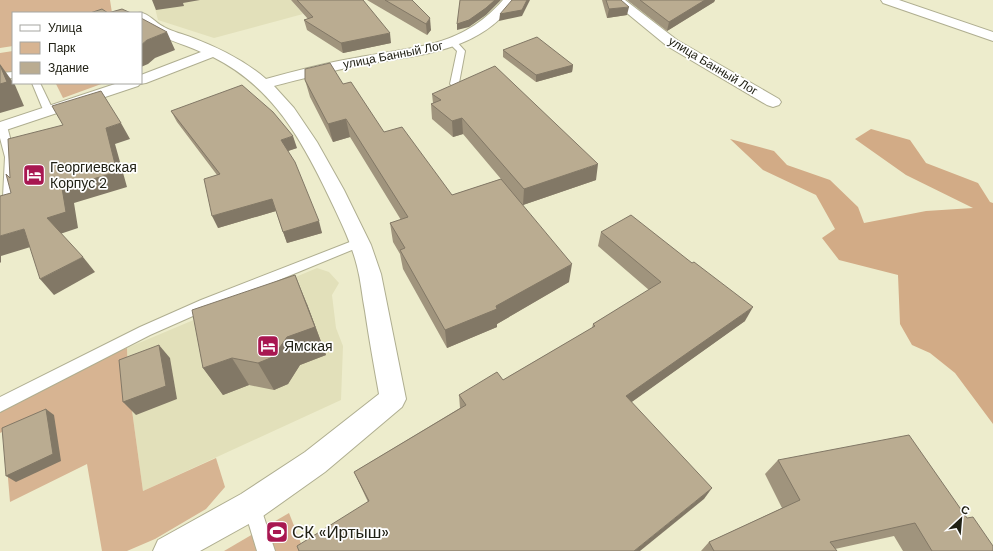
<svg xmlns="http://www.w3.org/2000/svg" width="993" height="551" font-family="'DM Sans',sans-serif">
	<rect width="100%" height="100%" fill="#edeccc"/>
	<g fill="#e2e0ba">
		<polygon points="153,0 291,0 303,14 214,38 158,20"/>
		<polygon points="317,268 329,272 339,283 332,295 336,328 343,346 341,400 143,491 128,381 127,348"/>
	</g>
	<g fill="#d7b492">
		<polygon points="0,0 110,0 112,13 13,13 13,46 0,48"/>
		<polygon points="13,51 13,72 6,73 0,71 0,53"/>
		<polygon points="59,83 104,83 63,98 56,84"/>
		<polygon points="127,348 128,381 143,491 216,458 225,487 206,509 155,539 127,551 102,551 87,464 10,502 4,431 0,433 0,412 115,352"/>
		<polygon points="289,513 304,551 224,551"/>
	</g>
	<polygon fill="#d2ab86" points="871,129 910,140 926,163 978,183 990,202 993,203 993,424 955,373 930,353 912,345 900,324 898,275 839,260 822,238 835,229 816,195 763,170 730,139 774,151 787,165 830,180 858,207 864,223 926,211 973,208 906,175 855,139"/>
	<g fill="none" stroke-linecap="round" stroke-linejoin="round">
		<g stroke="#afae90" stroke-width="2">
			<g id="service">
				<polygon points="450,41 456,41 465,51 459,83 468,89 466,91 460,91 450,84 457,51 449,43"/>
				<polygon points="13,72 13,78 0,79 0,73"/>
				<polygon points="32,83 40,83 54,112 52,114 49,115 44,112"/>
				<polygon points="2,123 7,126 15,157 15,197 13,200 5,200 3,197 5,157 0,138 0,124"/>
				<polygon points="360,238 364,239 366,242 364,245 211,308 150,335 0,412 0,397 140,327 201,300"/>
				<polygon points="252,496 258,499 275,551 257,551 243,505 246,499"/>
			</g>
		</g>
		<g stroke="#afae90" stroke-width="2">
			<g id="minor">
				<path d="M503 0H516C480 53 418 55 360 65 331 71 302 79 274 86L294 108 317 142 344 190 371 245 381 274 406 399 402 407 325 472 263 516 200 551H153L158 540 241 494 305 452 379 394C374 366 369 339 365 311 362 296 361 281 357 266 351 242 340 220 330 199 302 140 273 87 213 57L146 83 140 84 138 86 0 132V122L118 83H141V75L201 52C182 43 158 38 141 24V13H138C147 11 155 23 164 27 173 32 183 34 193 38 219 48 244 60 266 79 295 71 325 63 355 58 414 46 460 49 503 0Z"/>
				<polygon points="611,0 625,0 677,40 779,99 781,102 779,105 773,107 767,105 667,46"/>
				<polygon points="881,0 899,0 993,32 993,41 883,3"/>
			</g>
		</g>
		<use href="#service" fill="#fff" fill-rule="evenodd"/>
		<use href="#minor" fill="#fff" fill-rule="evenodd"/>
	</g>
	<g fill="#a0947d">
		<polygon points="291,0 363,0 391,43 343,53 307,30 304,20 308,19"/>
		<polygon points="367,0 412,0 431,30 427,35"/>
		<polygon points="602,0 621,0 627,15 607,18"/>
		<polygon points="627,0 715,0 714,2 667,31"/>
		<polygon points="503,50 573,65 572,72 536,82 503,57"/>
		<polygon points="305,80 343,84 384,132 452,195 501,179 463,134 453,137 432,119 431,104 433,103 432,94 596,180 523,205 569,282 497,324 497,327 447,348 403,269 400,254 393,242 390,223 401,220 350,137 333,142 310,97"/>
		<polygon points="171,111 297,148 288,151 322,233 287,243 276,211 218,228 217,175 177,122"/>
		<polygon points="601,232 745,321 631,402 704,499 368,502 354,472 460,408 459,395 503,380 592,328 593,324 649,290 598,246"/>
		<polygon points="307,304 326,355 300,365 288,384 274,390 249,385 223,395 203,368"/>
		<polygon points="778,460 967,518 993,551 903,551 894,536 835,549 837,551 701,551 709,542 782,508 765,474"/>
	</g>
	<g fill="#827866">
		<polygon points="152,0 200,0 183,3 184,6 156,10"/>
		<polygon points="495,0 501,0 486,15 469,27 457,30 457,24"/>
		<polygon points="527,0 530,0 522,16 499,21 500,14"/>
		<polygon points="705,0 715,0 714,2 667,31 669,22"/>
		<polygon points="629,7 627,15 607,18 609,9"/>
		<polygon points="430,18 431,30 427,35 426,24"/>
		<polygon points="167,32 175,50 155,58 148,64 141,67 141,45 147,40"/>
		<polygon points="390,33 391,43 343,53 341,43"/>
		<polygon points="0,64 15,85 24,106 0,113"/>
		<polygon points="573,65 572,72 536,82 536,75"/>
		<polygon points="462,118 463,134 453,137 452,121"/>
		<polygon points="346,119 350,137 333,142 328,124"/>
		<polygon points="121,123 130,139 115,144 127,187 74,203 78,228 60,234 47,218 62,188 106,128"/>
		<polygon points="293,136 297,148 285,152 281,140"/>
		<polygon points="598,164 596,180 523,205 524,189"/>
		<polygon points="272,199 276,211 218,228 212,216"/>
		<polygon points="319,221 322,233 287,243 283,232"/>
		<polygon points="24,229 37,245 1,256 1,262 0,263 0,236"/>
		<polygon points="83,257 95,272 54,295 40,279"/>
		<polygon points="572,264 569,282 497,324 497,327 447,348 445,330 496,306"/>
		<polygon points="295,275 307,304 326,355 300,365 288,384 274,390 258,363 287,337"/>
		<polygon points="753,307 745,321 622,409 626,396"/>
		<polygon points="159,345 170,358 177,399 136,415 123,402"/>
		<polygon points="232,358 249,385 223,395 203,368"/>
		<polygon points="46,409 54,415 61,461 16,482 6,476"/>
		<polygon points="712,488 704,499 640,551 634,551"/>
	</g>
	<g fill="#baac91" stroke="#827866">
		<polygon points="297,0 363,0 390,33 341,43 304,20 313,17"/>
		<polygon points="385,0 412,0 430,18 426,24"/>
		<polygon points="460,0 495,0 486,8 469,20 457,24"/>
		<polygon points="512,0 527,0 522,10 500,14"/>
		<polygon points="606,0 621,0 629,7 609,9"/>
		<polygon points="640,0 705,0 669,22"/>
		<polygon points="102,9 108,13 90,13"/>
		<polygon points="122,9 131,13 108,13"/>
		<polygon points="141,18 167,32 147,40 141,45"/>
		<polygon points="537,37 573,65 536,75 503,50"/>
		<polygon points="330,63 343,84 351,82 384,132 402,127 452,195 501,179 572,264 496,306 497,309 445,330 400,250 405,248 390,223 408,217 346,119 328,124 305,80 305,69"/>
		<polygon points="0,65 7,82 0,84"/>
		<polygon points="495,66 598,164 524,189 462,118 452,121 431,104 441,100 432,94"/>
		<polygon points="242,85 273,112 293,136 281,140 295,162 319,221 283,232 272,199 212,216 204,179 220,174 171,111"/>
		<polygon points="101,91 121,123 106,128 117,172 62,188 66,212 47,218 83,257 40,279 24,229 0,236 0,196 11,193 6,174 10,178 8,139 63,125 52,106"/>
		<polygon points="631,215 692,263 694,262 753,307 626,396 712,488 634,551 299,551 297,546 369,501 354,472 466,405 459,395 497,372 503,380 595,326 593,324 661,282 601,232"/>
		<polygon points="295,275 315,327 287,337 273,357 258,363 232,358 203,368 192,310"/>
		<polygon points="159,345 166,386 123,402 119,360"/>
		<polygon points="46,409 53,454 6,476 2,428"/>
		<polygon points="909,435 967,518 973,517 993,546 993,551 932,551 915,523 830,542 837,551 714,551 709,542 800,500 778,460"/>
	</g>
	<defs>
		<g id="hotel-square" transform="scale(1.15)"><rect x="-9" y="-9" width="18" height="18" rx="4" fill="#a81751" stroke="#fff"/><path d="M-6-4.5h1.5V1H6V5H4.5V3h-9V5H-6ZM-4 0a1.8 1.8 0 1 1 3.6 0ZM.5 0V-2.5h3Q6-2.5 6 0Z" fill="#fff"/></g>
		<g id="stadium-square" transform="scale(1.15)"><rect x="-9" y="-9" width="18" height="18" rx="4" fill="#a81751" stroke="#fff"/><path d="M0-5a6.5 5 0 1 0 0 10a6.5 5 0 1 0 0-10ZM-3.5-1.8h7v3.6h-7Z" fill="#fff"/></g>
	</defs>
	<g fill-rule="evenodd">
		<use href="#hotel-square" x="34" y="175"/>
		<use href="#hotel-square" x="268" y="346"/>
		<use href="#stadium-square" x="277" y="532"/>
	</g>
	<g text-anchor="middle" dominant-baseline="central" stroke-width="3.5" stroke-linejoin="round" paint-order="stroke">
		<g font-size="12" fill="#212115" stroke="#fff">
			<text transform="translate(393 55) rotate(-11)">улица Банный Лог</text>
			<text transform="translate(713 66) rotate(31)">улица Банный Лог</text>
		</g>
		<g font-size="14" fill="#212115" stroke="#fff" text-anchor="start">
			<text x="50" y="167">Георгиевская<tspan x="50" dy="16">Корпус 2</tspan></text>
			<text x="284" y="346">Ямская</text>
		</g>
		<g font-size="17" fill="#212115" stroke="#fff" text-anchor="start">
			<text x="292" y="532">СК «Иртыш»</text>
		</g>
	</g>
	<rect x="12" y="12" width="130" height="72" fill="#ffffff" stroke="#a6a6a1"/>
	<rect x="20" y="25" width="20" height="6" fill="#ffffff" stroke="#a6a6a1"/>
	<text x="48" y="32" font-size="12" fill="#212115">Улица</text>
	<rect x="20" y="42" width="20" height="12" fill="#d7b492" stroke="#a6a6a1"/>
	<text x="48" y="52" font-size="12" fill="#212115">Парк</text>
	<rect x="20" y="62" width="20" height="12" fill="#baac91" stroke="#a6a6a1"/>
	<text x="48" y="72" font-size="12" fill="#212115">Здание</text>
	<g transform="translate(961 519) rotate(26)" stroke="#ffffff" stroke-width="3" paint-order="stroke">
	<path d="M0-3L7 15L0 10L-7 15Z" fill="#212115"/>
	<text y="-6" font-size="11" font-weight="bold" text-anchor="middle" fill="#212115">С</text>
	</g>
</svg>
